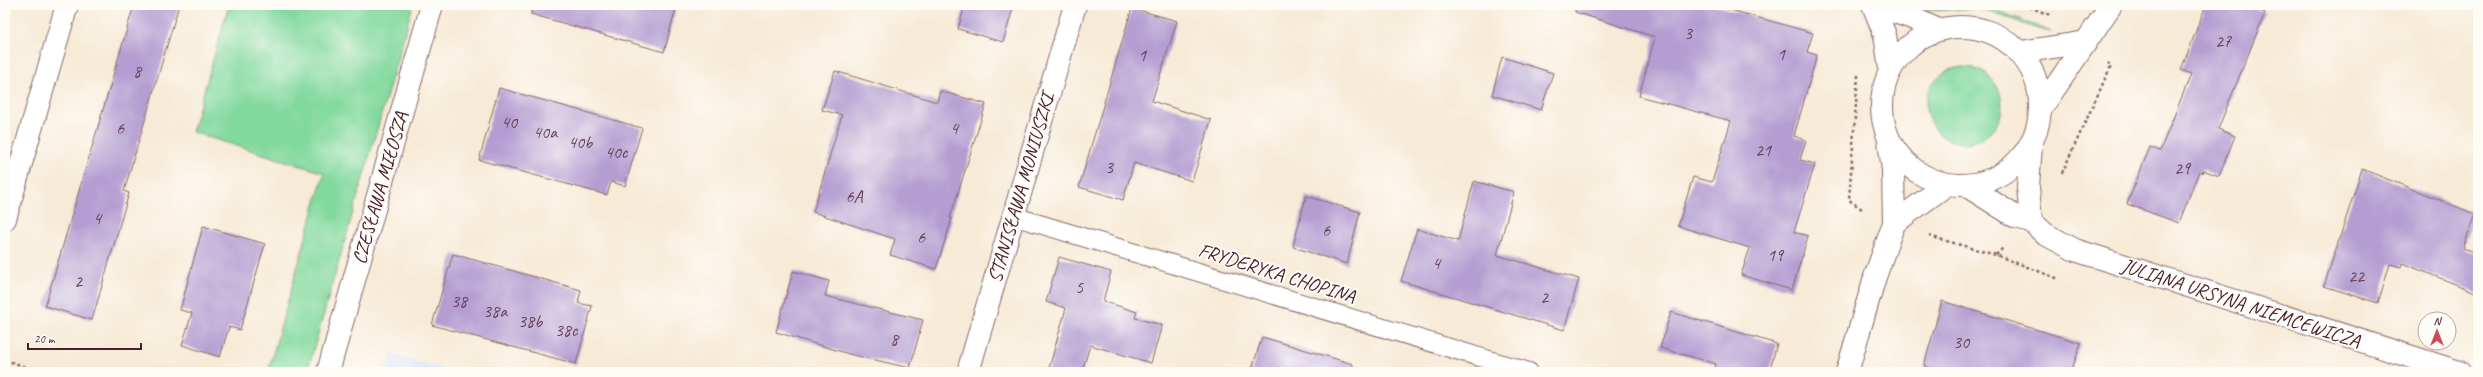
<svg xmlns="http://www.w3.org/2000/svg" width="2483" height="377" font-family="Caveat,sans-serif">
	<rect width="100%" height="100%" fill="#fdfcf7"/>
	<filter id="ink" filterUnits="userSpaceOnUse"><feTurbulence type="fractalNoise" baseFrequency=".025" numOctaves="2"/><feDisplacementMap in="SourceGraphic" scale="8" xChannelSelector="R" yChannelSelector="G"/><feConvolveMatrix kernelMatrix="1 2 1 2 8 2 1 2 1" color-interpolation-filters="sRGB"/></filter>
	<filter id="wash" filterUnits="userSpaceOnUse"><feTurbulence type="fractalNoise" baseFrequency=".012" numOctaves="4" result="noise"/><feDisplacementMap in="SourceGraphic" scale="16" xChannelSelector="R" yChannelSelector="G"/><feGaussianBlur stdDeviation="0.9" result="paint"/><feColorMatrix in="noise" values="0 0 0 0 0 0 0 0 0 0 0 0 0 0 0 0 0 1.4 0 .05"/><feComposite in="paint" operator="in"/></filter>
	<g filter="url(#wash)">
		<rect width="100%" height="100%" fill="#f7ead6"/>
		<polygon fill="#d0daf9" points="391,354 453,372 386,372"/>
		<g fill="#82d99d" stroke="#667c64">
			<polygon points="229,5 413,5 307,372 283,372 269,368 324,173 192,132"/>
			<path d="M1912 5H1984L2051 32C2024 28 2002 11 1976 9 1957 7 1929 16 1912 5Z"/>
			<circle cx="1964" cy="105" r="38"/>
		</g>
		<g id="blocks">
			<g fill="#b39dd1">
				<polygon points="134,5 179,5 124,191 129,193 92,320 45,306"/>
				<polygon points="532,5 677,5 664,52 531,14"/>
				<polygon points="965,5 1014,5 1003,42 958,29"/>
				<polygon points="1576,5 1713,5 1813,33 1807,52 1817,55 1794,136 1806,140 1800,160 1815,164 1794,232 1808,236 1792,290 1741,275 1750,248 1678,226 1693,177 1712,182 1731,121 1639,96 1655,37 1575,12"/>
				<polygon points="2206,5 2246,5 2265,13 2218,129 2235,136 2219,176 2203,170 2202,173 2199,171 2179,223 2127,204 2150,147 2160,151 2191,74 2181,70"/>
				<polygon points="1132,8 1177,21 1152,101 1211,120 1192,181 1134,163 1123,200 1079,187"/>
				<polygon points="1502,57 1553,73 1541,110 1492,95"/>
				<polygon points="835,71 937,102 940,91 986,104 950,218 952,219 936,269 890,255 895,239 813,212 842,115 822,110"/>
				<polygon points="499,88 642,128 625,186 611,182 607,195 479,160"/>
				<polygon points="2362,169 2475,214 2463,248 2478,253 2478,293 2402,263 2401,267 2390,264 2378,303 2324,286"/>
				<polygon points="1474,181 1514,192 1497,255 1579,279 1564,330 1401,281 1417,229 1458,241"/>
				<polygon points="1306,196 1360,212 1347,264 1293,247"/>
				<polygon points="203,226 265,244 240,330 229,327 220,357 182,345 192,313 180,310"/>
				<polygon points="453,254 581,290 578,303 592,306 576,364 432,325"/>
				<polygon points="1059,257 1111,272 1103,301 1137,312 1135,318 1162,325 1151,363 1090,345 1082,372 1048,372 1066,308 1046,302"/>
				<polygon points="793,271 829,281 825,296 923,320 910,368 849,354 776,332"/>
				<polygon points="1942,301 2081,343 2071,372 1946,372 1924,366"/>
				<polygon points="1671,312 1777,344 1769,372 1714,372 1716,364 1660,348"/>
				<polygon points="1262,337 1353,364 1352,372 1251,372"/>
			</g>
		</g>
	</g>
	<g filter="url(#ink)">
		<use href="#blocks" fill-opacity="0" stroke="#876667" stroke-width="1"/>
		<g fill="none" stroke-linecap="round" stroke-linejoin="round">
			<g stroke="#876667" stroke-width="20">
				<polyline id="lane" points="1013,216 1529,372"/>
			</g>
			<g stroke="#876667" stroke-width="24">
				<g id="street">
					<polyline points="1873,5 1885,35 1890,69"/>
					<polyline points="1874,5 1910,17 1938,30"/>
					<circle cx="1961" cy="106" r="79"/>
					<polyline points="2021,52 2086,42"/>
					<polyline points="2042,107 2111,5"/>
					<polyline points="1967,186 2016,217 2031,221 2045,234 2075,250 2459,372"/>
					<polyline points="5,219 67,5"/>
					<polyline points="2031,221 2028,187 2031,145"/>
					<polyline points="1894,223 1946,185"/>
					<polyline points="328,372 432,5"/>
					<polyline points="968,372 1075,5"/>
					<polyline points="1847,372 1875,277 1894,223 1893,170 1889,141"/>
				</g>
			</g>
			<g stroke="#876667" stroke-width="2.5" stroke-dasharray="3 3" stroke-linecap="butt">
				<polyline points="2024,5 2050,15"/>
				<polyline points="1858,75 1849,200 1862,209"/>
				<polyline points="2062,173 2111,66 2108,63"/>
				<polyline points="1929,236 1996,255 2059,279"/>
				<polyline points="1996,255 2004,247"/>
				<polyline points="5,360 42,372"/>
			</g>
			<use href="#lane" stroke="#fff" stroke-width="18"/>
			<use href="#street" stroke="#fff" stroke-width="22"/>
		</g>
	</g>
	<g text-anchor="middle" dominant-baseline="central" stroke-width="4" stroke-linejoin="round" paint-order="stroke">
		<g font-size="18" fill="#643e54">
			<text x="1688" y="33">3</text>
			<text x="2223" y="41">27</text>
			<text x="1781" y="54">1</text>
			<text x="1142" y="55">1</text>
			<text x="137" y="71">8</text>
			<text x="509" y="122">40</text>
			<text x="120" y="128">6</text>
			<text x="954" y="128">4</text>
			<text x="545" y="132">40a</text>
			<text x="580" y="142">40b</text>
			<text x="1763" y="150">21</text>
			<text x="616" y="152">40c</text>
			<text x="1109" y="167">3</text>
			<text x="2182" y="168">29</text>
			<text x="854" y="196">6A</text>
			<text x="97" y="218">4</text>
			<text x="1326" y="230">6</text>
			<text x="921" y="237">6</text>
			<text x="1775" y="255">19</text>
			<text x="1436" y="263">4</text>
			<text x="2356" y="276">22</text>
			<text x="78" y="281">2</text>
			<text x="1079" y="287">5</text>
			<text x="1544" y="297">2</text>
			<text x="459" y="301">38</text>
			<text x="495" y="311">38a</text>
			<text x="530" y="321">38b</text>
			<text x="566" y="330">38c</text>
			<text x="894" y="339">8</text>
			<text x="1961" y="342">30</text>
		</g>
		<g font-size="20" fill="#4a1f2b" stroke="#fdfcf7">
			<text transform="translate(380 188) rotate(-74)">CZESŁAWA MIŁOSZA</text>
			<text transform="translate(1021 188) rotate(-74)">STANISŁAWA MONIUSZKI</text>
			<text transform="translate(1277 273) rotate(17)">FRYDERYKA CHOPINA</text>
			<text transform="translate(2241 303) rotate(18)">JULIANA URSYNA NIEMCEWICZA</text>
		</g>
	</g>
	<rect width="2483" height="377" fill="none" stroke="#fdfcf7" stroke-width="20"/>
	<g transform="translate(2437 331)"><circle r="19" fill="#fdfcf7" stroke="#b5a4a5"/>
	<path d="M0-3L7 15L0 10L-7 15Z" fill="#d1495b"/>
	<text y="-6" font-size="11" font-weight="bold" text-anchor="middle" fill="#4a1f2b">N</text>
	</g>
	<path d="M28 343v6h113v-6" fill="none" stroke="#4a1f2b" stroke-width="2"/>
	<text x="34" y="343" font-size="12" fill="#4a1f2b" stroke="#fdfcf7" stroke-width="3" paint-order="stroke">20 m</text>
</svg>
